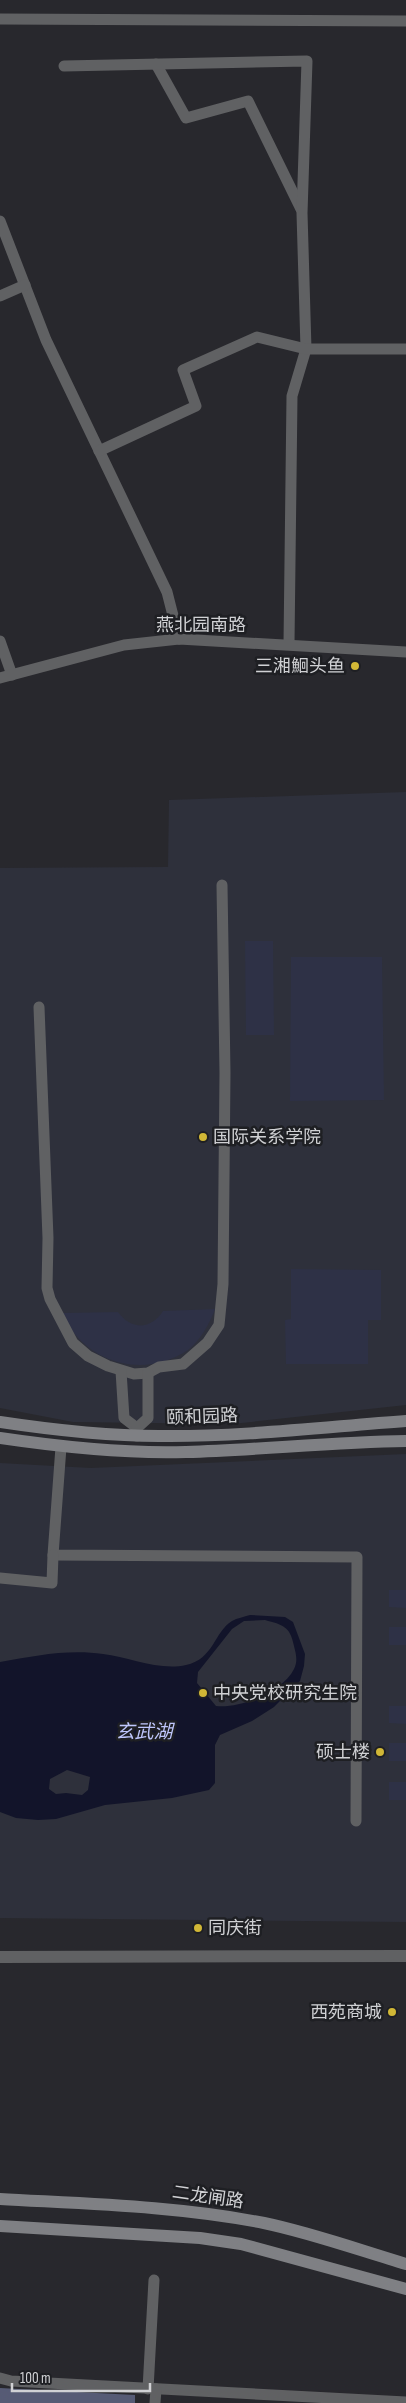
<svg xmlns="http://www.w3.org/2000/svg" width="406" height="2403" font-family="'Sofia Sans Condensed','Noto Sans SC',sans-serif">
	<rect width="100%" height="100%" fill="#28282d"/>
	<g fill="#2e303b">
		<polygon points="406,792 406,1405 232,1424 73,1422 0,1408 0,868 168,867 169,800"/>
		<polygon points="406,1454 406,1922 0,1918 0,1463 91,1468"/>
	</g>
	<g fill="#2e3146">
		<polygon points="245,941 273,941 274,1035 246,1035"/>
		<polygon points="291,957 382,957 384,1100 290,1101"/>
		<polygon points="291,1269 381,1270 381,1320 368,1320 368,1364 286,1364 285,1320 291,1319"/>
		<path d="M215 1309C210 1323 200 1341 188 1350 151 1375 102 1368 74 1333 69 1328 67 1319 63 1313L118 1312C131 1330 151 1330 163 1311Z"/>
		<polygon points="389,1590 406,1590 406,1608 389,1607"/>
		<rect x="389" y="1627" width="17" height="18"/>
		<polygon points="389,1706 406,1706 406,1724 389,1723"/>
		<rect x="389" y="1743" width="17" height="18"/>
		<rect x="389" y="1782" width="17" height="18"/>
	</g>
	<polygon fill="#565b75" points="0,2388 135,2395 135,2403 0,2403"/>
	<path fill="#12142a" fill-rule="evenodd" d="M250 1615 285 1617 293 1622 305 1654 304 1666 300 1681 274 1707 252 1721 220 1735 215 1745V1783L209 1790 172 1798 105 1805 56 1819 38 1820 16 1818 0 1812V1662C34 1656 68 1649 103 1654 129 1657 159 1671 186 1665 214 1659 214 1632 232 1621 237 1618 244 1617 250 1615ZM265 1620C283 1625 290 1626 294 1646 296 1654 298 1661 294 1669 283 1692 239 1709 216 1706L197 1683 198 1672 232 1629 244 1621ZM67 1770 90 1777 88 1790 82 1795 66 1793 56 1794 49 1789 50 1779Z"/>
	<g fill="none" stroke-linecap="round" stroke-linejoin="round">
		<g stroke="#606163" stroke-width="11">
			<polyline points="0,19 406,21"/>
			<polyline points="156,64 186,118 248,101 301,209"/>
			<polyline points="64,66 307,61 302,213 306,349 292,396 289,644"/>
			<polyline points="0,221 46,340 167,592 179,639"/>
			<polyline points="0,296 25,285"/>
			<polyline points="99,451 196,406 183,370 257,337 306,349 406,349"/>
			<polyline points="0,641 12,675"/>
			<polyline points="0,678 124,645 179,639 406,652"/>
			<polyline points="39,1007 48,1238 47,1288 50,1299 73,1343 88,1356 108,1366 134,1374 148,1373 159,1367 183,1364 207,1343 219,1325 223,1284 225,1073 222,885"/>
			<polyline points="121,1371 124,1418 137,1428"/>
			<polyline points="137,1436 137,1428 148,1418 148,1373"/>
			<polyline points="61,1447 53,1555 357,1557 356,1821"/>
			<polyline points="0,1578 52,1583 53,1555"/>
			<polyline points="0,2378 11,2381 406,2402"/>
			<polyline points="148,2389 154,2280"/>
			<polyline points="155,2403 156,2389"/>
		</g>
		<polyline stroke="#606163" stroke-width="12" points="0,1957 406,1956"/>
		<g stroke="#7f8084" stroke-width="12">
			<path d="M0 1422C53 1430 106 1436 159 1436 241 1437 324 1427 406 1421"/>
			<path d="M0 1438C61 1447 124 1454 186 1452 259 1450 332 1442 406 1441"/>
			<path d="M0 2199C88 2204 177 2206 264 2223 312 2233 359 2250 406 2264"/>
			<polyline points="0,2226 200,2238 241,2244 406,2289"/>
		</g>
	</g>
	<g fill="#d1b736" stroke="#1e1f23" stroke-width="2">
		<circle cx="355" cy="666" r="5"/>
		<circle cx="203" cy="1137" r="5"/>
		<circle cx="203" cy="1693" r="5"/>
		<circle cx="380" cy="1752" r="5"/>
		<circle cx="198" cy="1928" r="5"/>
		<circle cx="392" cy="2012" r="5"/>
	</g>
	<g text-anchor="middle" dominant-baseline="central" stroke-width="5" stroke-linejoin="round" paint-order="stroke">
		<g font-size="18" fill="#d0d1d4" stroke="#1e1f23">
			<text x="201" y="625">燕北园南路</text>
			<text transform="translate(202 1417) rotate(-2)">颐和园路</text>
			<text transform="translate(208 2197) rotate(8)">二龙闸路</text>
		</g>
		<g font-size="18" fill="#d0d1d4" stroke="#1e1f23" text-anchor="end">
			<text x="345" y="666">三湘鮰头鱼</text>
			<text x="213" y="1137" text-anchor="start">国际关系学院</text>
			<text x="213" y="1693" text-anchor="start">中央党校研究生院</text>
			<text x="370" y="1752">硕士楼</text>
			<text x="208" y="1928" text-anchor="start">同庆街</text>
			<text x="382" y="2012">西苑商城</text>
		</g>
		<g font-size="19" font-style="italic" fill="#bec6fa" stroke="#1e1f23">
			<text x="144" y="1732">玄武湖</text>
		</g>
	</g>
	<path d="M12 2383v8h138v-8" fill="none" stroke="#d0d1d4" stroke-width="2.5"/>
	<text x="20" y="2383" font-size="15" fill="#d0d1d4" stroke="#1e1f23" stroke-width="4" paint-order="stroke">100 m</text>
</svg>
